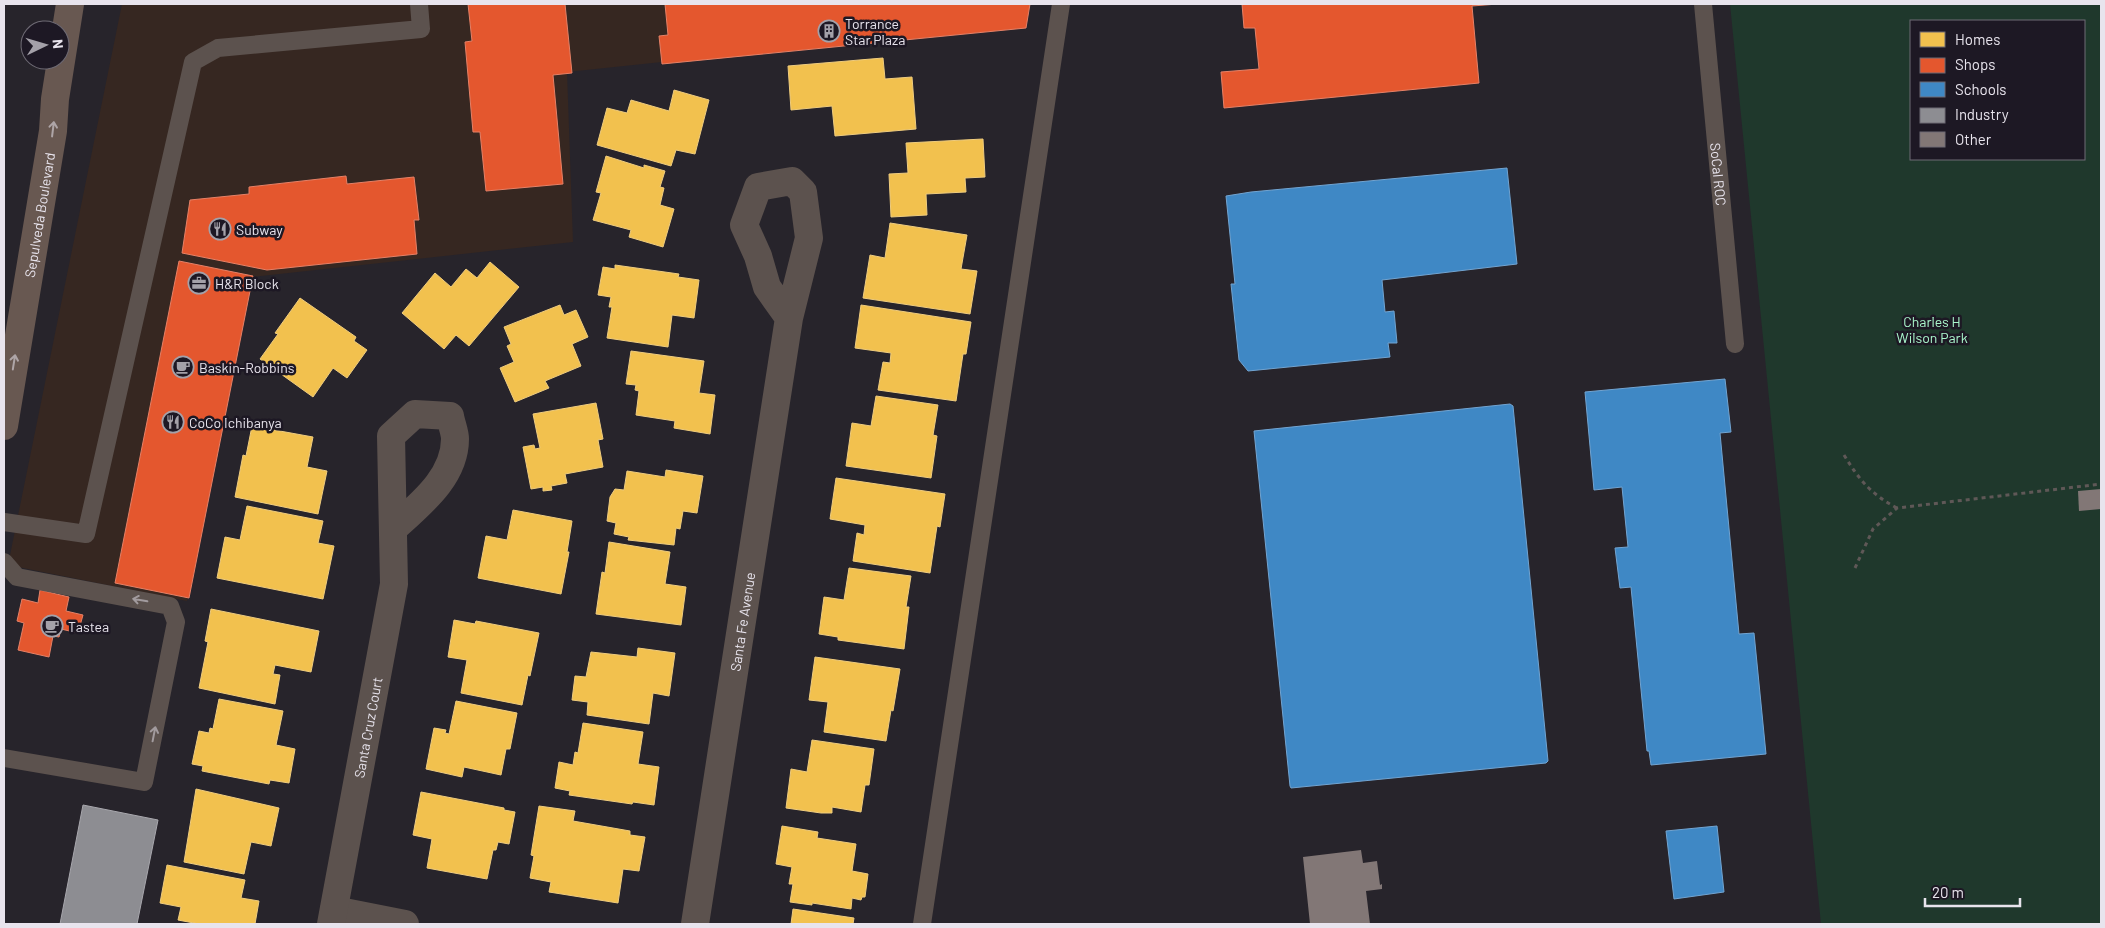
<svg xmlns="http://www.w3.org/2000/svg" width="2105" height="928" font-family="Barlow,sans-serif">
	<rect width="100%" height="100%" fill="#27242b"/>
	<polygon fill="#362721" points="122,4 1026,4 1023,24 567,72 573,242 251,277 187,601 8,565"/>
	<path fill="#1f382c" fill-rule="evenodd" d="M1730 4H2101V924H1821ZM1911 21H2084V159H1911Z"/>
	<g fill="#f2c14e" stroke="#efcc7e">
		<polygon points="883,58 885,79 912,77 916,129 835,136 832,106 791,110 788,66"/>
		<polygon points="674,90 709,100 695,154 676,150 671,166 597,145 607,108 627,113 631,100 669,111"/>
		<polygon points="983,139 985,177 965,178 966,192 926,194 927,215 891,217 889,174 908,173 906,143"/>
		<polygon points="606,156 644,168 644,165 665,171 660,187 664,188 660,205 674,209 663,247 629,237 631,230 593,220 601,193 596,192"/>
		<polygon points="890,223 967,235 961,269 977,271 970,314 863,298 870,255 885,258"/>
		<polygon points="490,262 519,287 469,346 456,335 444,349 402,313 435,273 451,287 466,269 477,278"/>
		<polygon points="615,265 679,274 678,277 699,280 694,318 672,315 668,347 607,338 612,307 609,307 611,297 598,295 603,267 615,269"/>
		<polygon points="300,298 356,337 354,341 367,350 347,378 333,368 313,397 260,359 278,334 275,333"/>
		<polygon points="560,305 564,315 576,310 588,337 572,344 581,366 545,381 549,388 515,402 500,368 514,362 507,346 511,344 504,327"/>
		<polygon points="861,305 971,322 966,354 963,354 956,401 878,390 883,362 890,363 891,353 855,348"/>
		<polygon points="631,351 704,361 699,393 715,395 710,434 674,428 675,421 636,415 639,391 635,390 636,385 626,384"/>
		<polygon points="876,396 938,405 933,435 937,436 931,478 846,466 852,423 871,426"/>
		<polygon points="596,403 603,439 598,440 603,467 565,474 567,483 551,486 552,490 543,491 543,487 531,489 523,447 534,445 535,449 540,448 533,414"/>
		<polygon points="252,426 313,437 307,467 327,471 318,514 235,497 243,455 246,456"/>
		<polygon points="666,470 703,476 697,513 683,511 680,529 676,528 674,545 628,540 629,537 614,534 616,523 607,521 610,497 615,489 624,490 627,471 665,477"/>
		<polygon points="836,478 945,494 940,527 937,526 930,573 853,561 857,533 864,535 865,525 830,519"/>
		<polygon points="247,506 323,521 318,543 334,546 323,599 217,578 225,537 240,540"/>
		<polygon points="513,510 572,521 567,552 569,552 561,594 478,578 486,536 507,540"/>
		<polygon points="609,542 670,552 665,584 686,587 681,625 596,614 602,572 605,573"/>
		<polygon points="849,568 911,576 906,607 909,607 904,649 838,640 838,637 819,634 824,597 844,600"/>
		<polygon points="211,609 319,631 311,672 275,665 273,674 280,675 275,704 199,688 208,642 205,641"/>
		<polygon points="454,620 475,624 476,621 539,633 530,676 528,675 522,705 461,693 467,660 448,657"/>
		<polygon points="638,648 675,653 669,696 653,693 649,724 587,715 588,702 572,700 575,676 586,677 591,652 637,657"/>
		<polygon points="815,657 900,669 893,711 891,710 886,741 824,732 828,702 809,700"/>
		<polygon points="219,699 283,711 276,745 295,749 289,783 270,780 269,784 202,771 203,766 192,764 199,731 209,733 210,728 213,729"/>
		<polygon points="456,701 517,713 510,749 506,749 501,775 464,767 462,777 426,769 434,728 446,730 445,733 449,734"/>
		<polygon points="583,723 643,732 638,764 659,767 654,805 633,802 632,804 569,795 570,791 555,788 559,762 573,765 575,752 578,753"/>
		<polygon points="812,740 874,749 869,785 865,785 861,812 832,807 832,813 821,813 786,808 791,769 807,772"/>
		<polygon points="196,789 279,808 271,846 251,842 244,874 184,862"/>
		<polygon points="421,792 504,808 504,810 515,812 509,844 498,842 496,850 493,850 487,879 427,868 432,839 413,835"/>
		<polygon points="539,806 575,811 573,821 630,831 630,835 645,837 639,871 623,869 618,903 549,892 551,882 530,878 534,856 531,855"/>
		<polygon points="782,826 818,832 817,838 856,844 852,871 868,874 865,897 862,897 861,900 852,898 851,909 812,903 812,905 790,902 793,884 789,884 792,867 776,864"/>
		<polygon points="167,865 245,880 241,898 259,901 255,924 199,924 178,920 181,907 160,903"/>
		<polygon points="793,909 854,918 853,924 791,924"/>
	</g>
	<g fill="#e4572e" stroke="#e58167">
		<polygon points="468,4 565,4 572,73 553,75 563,184 486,191 480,132 473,132 465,42 472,41"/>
		<polygon points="665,4 1030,4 1026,28 662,64 659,36 668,35"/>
		<polygon points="1242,4 1498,4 1472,6 1479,83 1224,108 1221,72 1259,69 1255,28 1244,28"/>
		<polygon points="346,176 347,184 414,177 419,220 414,220 417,254 267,270 182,253 190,200 249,194 249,187"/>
		<polygon points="179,261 253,276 189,598 115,583"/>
		<polygon points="40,590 69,597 66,611 83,615 78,633 61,629 59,637 53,636 49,657 18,650 24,623 17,621 22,599 38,603"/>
	</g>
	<g fill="#3f88c5" stroke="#72a4d1">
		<polygon points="1507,168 1517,264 1382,280 1385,312 1394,311 1397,343 1388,343 1390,357 1248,371 1239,360 1231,284 1235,284 1226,196 1251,192"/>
		<polygon points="1725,379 1731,432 1720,433 1739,634 1754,633 1766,754 1651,765 1649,751 1647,751 1631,587 1620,588 1615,548 1628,547 1622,487 1594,490 1585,392"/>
		<polygon points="1510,404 1513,406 1548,761 1546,763 1291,788 1290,786 1254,431"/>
		<polygon points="1717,826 1724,892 1674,899 1666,831"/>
	</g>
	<polygon fill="#8d8d92" stroke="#a8a7ad" points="83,805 158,820 137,924 60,924"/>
	<g fill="#827776">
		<polygon points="2101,489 2101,509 2079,511 2078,491"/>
		<polygon points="1361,850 1363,863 1377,861 1380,885 1382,884 1382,889 1366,891 1370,924 1310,924 1303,857"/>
	</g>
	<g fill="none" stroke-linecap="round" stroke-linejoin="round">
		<g stroke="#5f5857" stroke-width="3" stroke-dasharray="4 4" stroke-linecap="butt">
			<path d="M1844 455C1860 481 1871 494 1897 508"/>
			<polyline points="1855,568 1873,529 1897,508 2101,484"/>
		</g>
		<g stroke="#5c524e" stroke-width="18">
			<path id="s1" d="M1703 4 1735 344"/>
			<polyline points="4,522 86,534 193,62 218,48 421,29 419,4"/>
			<polyline points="4,562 17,577 170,606 176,622 144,782 4,758"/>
			<polyline points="922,924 1061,4"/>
		</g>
		<g stroke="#5c524e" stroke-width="28">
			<polyline points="334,910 405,924"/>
			<path id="s2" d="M331 924 394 584 391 436 415 414 450 416C451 423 455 432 455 439 455 478 419 505 393 529"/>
			<path id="s3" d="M695 924 789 318 809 238 803 192 792 181 758 187 744 225 758 256 767 287 789 318"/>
		</g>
		<path stroke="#685851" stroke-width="28" id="s4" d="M4 426 53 131 55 99 70 4"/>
	</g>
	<defs><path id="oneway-shaft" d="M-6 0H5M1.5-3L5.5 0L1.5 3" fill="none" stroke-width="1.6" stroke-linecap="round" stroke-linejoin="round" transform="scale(1.25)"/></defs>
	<g stroke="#aea5a7">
		<use href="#oneway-shaft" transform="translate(53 129) rotate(-83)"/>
		<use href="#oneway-shaft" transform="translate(14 362) rotate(-81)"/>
	</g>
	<g stroke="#a29b9e">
		<use href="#oneway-shaft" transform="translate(140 600) rotate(-170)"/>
		<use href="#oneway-shaft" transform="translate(154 734) rotate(-79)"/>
	</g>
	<defs>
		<g id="building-ring" transform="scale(1.125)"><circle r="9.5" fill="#1d1824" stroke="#a4a1a9" stroke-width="1.5"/><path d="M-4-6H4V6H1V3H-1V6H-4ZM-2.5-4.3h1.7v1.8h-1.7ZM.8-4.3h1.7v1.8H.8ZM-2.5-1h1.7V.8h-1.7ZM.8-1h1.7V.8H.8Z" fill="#a4a1a9"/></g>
		<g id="restaurant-ring" transform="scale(1.125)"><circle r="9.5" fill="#1d1824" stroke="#a4a1a9" stroke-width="1.5"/><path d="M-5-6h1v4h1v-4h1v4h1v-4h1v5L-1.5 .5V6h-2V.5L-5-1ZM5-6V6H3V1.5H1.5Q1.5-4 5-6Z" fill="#a4a1a9"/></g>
		<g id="office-ring" transform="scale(1.125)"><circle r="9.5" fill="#1d1824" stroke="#a4a1a9" stroke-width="1.5"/><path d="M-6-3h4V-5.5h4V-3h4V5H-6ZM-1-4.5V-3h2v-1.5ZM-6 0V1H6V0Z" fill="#a4a1a9"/></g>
		<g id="cafe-ring" transform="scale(1.125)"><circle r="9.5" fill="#1d1824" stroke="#a4a1a9" stroke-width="1.5"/><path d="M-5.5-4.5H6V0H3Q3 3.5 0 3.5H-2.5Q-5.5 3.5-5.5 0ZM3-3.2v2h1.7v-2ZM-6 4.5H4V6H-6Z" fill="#a4a1a9"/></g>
	</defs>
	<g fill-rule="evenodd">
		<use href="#building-ring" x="829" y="31"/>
		<use href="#restaurant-ring" x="220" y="229"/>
		<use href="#office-ring" x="199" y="283"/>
		<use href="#cafe-ring" x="183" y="367"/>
		<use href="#restaurant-ring" x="173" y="422"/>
		<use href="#cafe-ring" x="52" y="626"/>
	</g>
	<g text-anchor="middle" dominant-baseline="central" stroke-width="5" stroke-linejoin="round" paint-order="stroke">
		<g font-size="14" fill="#e8e4ed" stroke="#1d1824" text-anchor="start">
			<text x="845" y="23">Torrance<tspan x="845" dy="16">Star Plaza</tspan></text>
			<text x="236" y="229">Subway</text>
			<text x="215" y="283">H&amp;R Block</text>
			<text x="199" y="367">Baskin-Robbins</text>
			<text x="189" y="422">CoCo Ichibanya</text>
			<text x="68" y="626">Tastea</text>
		</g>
		<g font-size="14" fill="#e8e4ed" stroke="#1d1824">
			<text stroke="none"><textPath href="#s1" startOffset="171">SoCal ROC</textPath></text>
			<text stroke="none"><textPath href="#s4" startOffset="214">Sepulveda Boulevard</textPath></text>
			<text stroke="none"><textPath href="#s3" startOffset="306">Santa Fe Avenue</textPath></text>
			<text stroke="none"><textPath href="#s2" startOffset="200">Santa Cruz Court</textPath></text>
		</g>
		<g font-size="14" fill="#aaf7cc" stroke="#1d1824">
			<text x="1932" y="321">Charles H<tspan x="1932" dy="16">Wilson Park</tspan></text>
		</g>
	</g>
	<rect width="2105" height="928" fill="none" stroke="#e8e4ed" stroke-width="10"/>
	<rect x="1910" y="20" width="175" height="140" fill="#1d1824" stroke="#6e6a74"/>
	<rect x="1920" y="32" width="25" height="15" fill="#f2c14e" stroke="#6e6a74"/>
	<text x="1955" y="45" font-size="15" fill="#e8e4ed">Homes</text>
	<rect x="1920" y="58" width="25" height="15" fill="#e4572e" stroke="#6e6a74"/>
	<text x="1955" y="70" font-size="15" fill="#e8e4ed">Shops</text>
	<rect x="1920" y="82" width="25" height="15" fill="#3f88c5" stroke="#6e6a74"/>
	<text x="1955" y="95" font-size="15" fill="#e8e4ed">Schools</text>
	<rect x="1920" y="108" width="25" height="15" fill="#8d8d92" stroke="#6e6a74"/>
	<text x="1955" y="120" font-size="15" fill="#e8e4ed">Industry</text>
	<rect x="1920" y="132" width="25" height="15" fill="#827776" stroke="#6e6a74"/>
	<text x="1955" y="145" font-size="15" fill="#e8e4ed">Other</text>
	<g transform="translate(45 45) rotate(85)"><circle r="24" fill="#1d1824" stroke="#6e6a74"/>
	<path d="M0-4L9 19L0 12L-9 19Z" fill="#a4a1a9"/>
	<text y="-8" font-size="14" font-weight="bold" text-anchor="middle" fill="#e8e4ed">N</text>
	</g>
	<path d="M1925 898v8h95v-8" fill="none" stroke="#e8e4ed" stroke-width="2.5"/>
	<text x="1932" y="898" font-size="15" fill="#e8e4ed" stroke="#1d1824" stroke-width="4" paint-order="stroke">20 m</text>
</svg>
